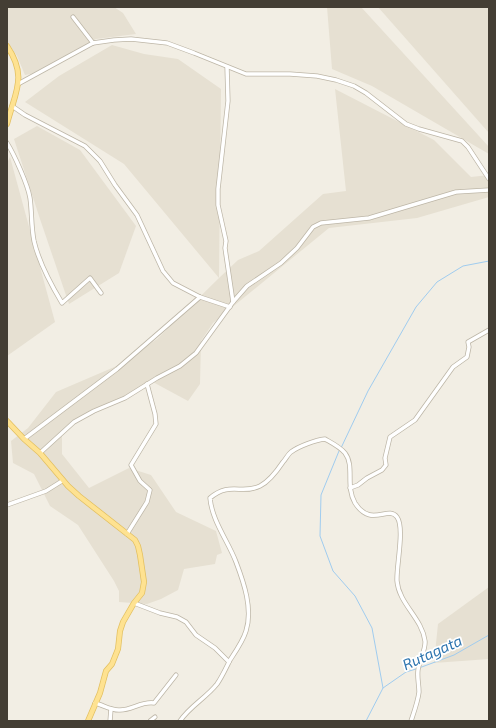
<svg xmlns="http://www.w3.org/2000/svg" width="496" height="728" font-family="'Exo 2',sans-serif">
	<rect width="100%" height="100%" fill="#f2eee4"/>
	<g fill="#e6e0d2">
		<polygon points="7,7 114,7 123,13 136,34 96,39 52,64 31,74 25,75 17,56 7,41"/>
		<polygon points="327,7 361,7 489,147 489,154 372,86 332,69"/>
		<polygon points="378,7 489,7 489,133"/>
		<polygon points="112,45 144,54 178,59 221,89 219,278 238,260 259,251 323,194 346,191 335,89 434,140 471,177 489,175 489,197 417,218 329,228 213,323 201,341 200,384 188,401 151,381 114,403 77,418 62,432 62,454 89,488 129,468 151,475 176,512 216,531 222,553 217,555 215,564 184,569 178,590 161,599 147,604 119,602 119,591 114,581 78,525 50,506 34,474 13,463 11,441 28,428 56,392 119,365 157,339 219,278 124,164 25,102 59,76"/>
		<polygon points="37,126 80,150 136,226 119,273 69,304 40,219 14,139"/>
		<polygon points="10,157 55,322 7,356 7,163"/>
		<polygon points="489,587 489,659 434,663 438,624"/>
	</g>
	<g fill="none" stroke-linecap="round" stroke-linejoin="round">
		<g stroke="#a0ccef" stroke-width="1">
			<polyline points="341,448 368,391 416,307 437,282 463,266 489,261"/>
			<polyline points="339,451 321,495 320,536 333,571 355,596 372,628 383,688 366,721"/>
			<polyline points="419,668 454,655 489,635"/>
			<polyline points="383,688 406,672 416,669"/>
		</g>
		<g stroke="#bdb6a7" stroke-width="5">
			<g id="minor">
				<polyline points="73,17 93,43"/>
				<polyline points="227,67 228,101 218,189 218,205 226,241 225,248 233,302"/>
				<polyline points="18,84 93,43 114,40 131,39 167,43 194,53 246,74 290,74 317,76 336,80 354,86 366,93 406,124 419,129 462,141 468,147 489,179"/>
				<polyline points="12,106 25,115 85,146 100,161 115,185 137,215 163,271 173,283 200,297 230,307"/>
				<path d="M7 143C14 154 28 185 30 198 32 212 31 226 34 241 39 263 50 283 62 303L90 278 101 293"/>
				<polyline points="24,439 117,369 200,297"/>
				<polyline points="40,453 74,422 94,411 125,398 157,378 180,366 196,353 233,302 247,286 281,263 297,248 313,227 321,223 369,218 456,192 489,190"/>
				<polyline points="350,488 358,485 367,478 382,470 386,465 385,458 390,437 415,420 453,367 467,357 469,347 468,342 489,330"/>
				<polyline points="7,505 46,491 62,481"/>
				<polyline points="127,534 147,502 150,490 140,481 131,465 156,424 155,414 147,384"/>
				<polyline points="134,603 160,613 177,617 186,622 196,635 215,648 229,662"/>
				<path d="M95 703C103 705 112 711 120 710 132 710 142 701 154 703L176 675"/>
				<polyline points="110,721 111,709"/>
				<polyline points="150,721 155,717"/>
				<path d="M180 721C190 706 206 698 217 684 222 677 226 668 230 660 236 651 243 641 246 631 253 609 244 583 236 562 228 541 212 521 210 498 230 481 242 495 260 486 270 481 277 471 283 462 286 459 288 454 291 452 299 446 316 440 325 439 332 443 340 447 345 453 355 466 345 486 355 503 371 528 388 505 397 517 405 528 396 567 397 581 399 604 422 618 425 641 426 649 419 662 418 670 417 678 419 684 419 692 418 701 414 712 411 721"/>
			</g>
		</g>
		<g stroke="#e3c061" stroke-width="6">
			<g id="major">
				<path d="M7 46C28 77 15 92 7 124"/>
				<polyline points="7,421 24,439 40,453 68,486 79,496 135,540 138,546 140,555 144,582 142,593 134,603 123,622 120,631 118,649 112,664 106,671 100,693 88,721"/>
			</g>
		</g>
		<use href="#minor" stroke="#fff" stroke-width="3.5"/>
		<use href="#major" stroke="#fee291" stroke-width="4.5"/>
	</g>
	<g text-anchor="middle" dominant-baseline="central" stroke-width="3.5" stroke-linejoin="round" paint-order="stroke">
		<g font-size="15" font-style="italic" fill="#2e75af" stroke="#fff">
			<text transform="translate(432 652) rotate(-24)">Rutagata</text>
		</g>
	</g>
	<rect width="496" height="728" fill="none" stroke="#443e34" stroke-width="16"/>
</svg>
